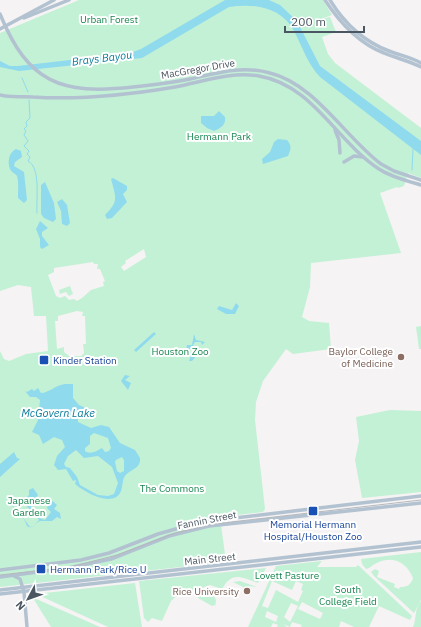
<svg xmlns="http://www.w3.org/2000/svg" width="421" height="627" font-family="'IBM Plex Sans',sans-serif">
	<rect width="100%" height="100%" fill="#f5f3f3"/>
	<g fill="#c3f1d5" fill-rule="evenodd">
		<path d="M79 0H323L332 15 316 21 330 17 336 32 322 37 328 54 335 63 421 128V178L408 173 404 186 398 188 397 187 380 193 401 253 311 263 310 287 302 317 309 321 329 323 331 349 293 354 286 349 263 381 256 402 255 420 265 509 263 512 220 517 226 562 0 587V351L4 359 9 361 26 354 48 351 46 316H34L31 287 18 285 0 291V33ZM144 249 146 257 124 271 121 267 126 263 125 261ZM93 262 94 264H98L97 269H100L105 281 103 282 104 286 91 290 82 298 77 301 74 299 69 300 65 296 60 298 56 296 48 275 54 272V268ZM77 311 83 312 82 316H85L86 344H83L84 353 81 356H69L64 352V347L57 349 55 321H58V316Z"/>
		<polygon points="70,286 73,294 69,296 66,292 60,294 59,290"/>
		<polygon points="421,326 421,349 419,349 416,327"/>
		<polygon points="390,410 421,411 421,492 362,498 355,460 359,441 356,417"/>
		<path d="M421 552V600L414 613 374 576 371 572 375 569 379 571 377 577 395 584 394 587 399 589 400 587C407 587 411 585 413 578 407 563 393 555 377 563 373 564 371 568 366 569L362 564 361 559Z"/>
		<path d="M322 561 317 567H356L358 565 412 616 410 620 379 606 369 627H354L341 621 339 627H301L302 625 292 622 290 627 283 624 287 627H277L278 625 273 623 271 627H248L276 566ZM272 581 292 590 296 581 303 584 301 590 303 591 298 602 276 590 268 608 262 606ZM302 602 323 613 320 619 298 609ZM291 603 298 606 290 622 284 617ZM267 611 278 616 276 622 265 617Z"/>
		<path d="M266 568 258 583C241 577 232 571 222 589L210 585 196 590 190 597 180 593 171 601 162 621 152 618 148 622 144 618 139 581Z"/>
		<polygon points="240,581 257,587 249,586 247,589 233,582"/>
		<polygon points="135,583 142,627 108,627 36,594"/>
		<polygon points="205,592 214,596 216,600 215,608 215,605 212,606 198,598 200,593"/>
		<polygon points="33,598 34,598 100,627 51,627"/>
		<path d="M421 601V627H413C417 618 414 609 421 601Z"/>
	</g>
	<g fill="#90daee" fill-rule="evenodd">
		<path d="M225 0H269L280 5 297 21 320 66 421 141V155L320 77C307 63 303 48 294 31 281 7 254 3 229 7L142 58 19 71 0 67V61L10 66H18L130 53 141 49Z"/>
		<path d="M219 111 225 117C226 125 221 128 214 131L207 128 201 123V116H214Z"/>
		<path d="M278 139 287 140C292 146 291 149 288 156L263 164 262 159 270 152 274 142Z"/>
		<path d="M16 149 21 151 22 157 15 162 14 166 24 172 27 200 24 203 18 198C18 191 19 183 17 176 16 174 11 172 10 169 7 162 9 152 16 149Z"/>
		<path d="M113 178 127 186V190L123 194 127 202 112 218 107 219 105 215C119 201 116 198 111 179Z"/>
		<polygon points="45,182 54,203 56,219 53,222 44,218 41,214 41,185"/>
		<polygon points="62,199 67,205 70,223 67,226 62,224 61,211 57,202"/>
		<polygon points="40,221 48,228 42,232 42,236 49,245 42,249 40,247 40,239 36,229"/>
		<polygon points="236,303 239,306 235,314 226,314 217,309 219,306 232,310"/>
		<polygon points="154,332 156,334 136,352 134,350"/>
		<polygon points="194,334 196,340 205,342 202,345 201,342 195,342 193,345 197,349 200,348 205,351 200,353 199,350 195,353 193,348 190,349 188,351 197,355 192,361 189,361 191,355 184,351 183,349 186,349 186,350 187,345 192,345"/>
		<polygon points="125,375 130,376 125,380 131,383 128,390 121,381"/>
		<path d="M65 384H73V398L79 405 88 409V414L78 419V422L91 428 101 425 109 427 120 443 135 450 140 458C141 469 130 469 125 476 122 480 123 486 121 491 114 509 84 492 75 484L76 480 73 481 66 469 58 470 54 465 57 456 65 447 62 440 54 437 43 444 39 435 32 432 38 420 40 400 36 397H30L25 391 27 392 32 389 34 391 38 388 41 393C48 393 56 385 65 384ZM94 433 108 438 111 448 109 451 105 452 102 448C97 451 90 455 85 451V448L90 444V436ZM76 450 84 458 98 456 112 467 118 483 114 494 108 496 98 495 80 485 77 477 70 468 66 467 64 464 68 456ZM122 457 124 460V471L120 473 117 471 115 462 116 460Z"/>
		<polygon points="14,452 17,458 20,459 0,477 0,464"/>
		<path d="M33 488 38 495 32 503 31 507 36 511 39 518 45 520 51 512 47 508 50 499 57 505 54 509 60 513 61 519 57 517 52 521H40C35 523 33 530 27 526L24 519 14 513 12 502H22L29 495V490ZM28 500 30 503 26 508 28 507 31 512 35 514 39 520 34 526 30 527 19 512 14 509 13 504H20Z"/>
	</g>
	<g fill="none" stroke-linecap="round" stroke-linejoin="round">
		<g stroke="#90daee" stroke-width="1">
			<polyline points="22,78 28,92"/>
			<path d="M29 100 30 118 26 122 27 126 24 129 26 131 24 135 28 141 24 146 29 151 27 154 30 157 28 161C41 168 36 199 37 213"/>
			<polyline points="412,170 413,149"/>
		</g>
		<g stroke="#b3c2d1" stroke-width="3.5">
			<path d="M325 0C340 23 358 43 384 53 396 58 409 61 421 67"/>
			<path d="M330 0C344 23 363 41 389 51 399 55 411 57 421 63"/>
			<path d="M0 14C28 83 61 95 133 87 152 85 171 83 190 79 217 73 242 65 270 73 315 84 345 137 381 164L394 171 421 180"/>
			<polyline points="24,18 69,0"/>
			<polyline points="0,29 54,0"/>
			<path d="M0 95C11 98 22 96 33 97 80 100 128 95 175 87 202 82 230 71 259 76 313 85 336 141 379 169 391 177 407 181 421 185"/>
			<polyline points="335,130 339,140 340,153"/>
			<polyline points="344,162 354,156 363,157"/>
			<polyline points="0,570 81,560 109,553 158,534 200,522 421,496"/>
			<polyline points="14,576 20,579 24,592 27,627"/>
			<polyline points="0,577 68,568 111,559 169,536 209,526 421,503"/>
			<polyline points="0,590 421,542"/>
			<polyline points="0,594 421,547"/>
		</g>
		<polyline stroke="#b5b8bd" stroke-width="1" points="0,575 70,567 117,555 175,533 214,524 421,500"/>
	</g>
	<g fill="#8d6e63" stroke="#fff" stroke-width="1.5">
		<circle cx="401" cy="357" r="4"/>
		<circle cx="247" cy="591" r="4"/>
	</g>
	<g fill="#1a4fb4" stroke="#fff" stroke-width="1.5">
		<rect x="39" y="355" width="10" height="10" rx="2"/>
		<rect x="308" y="506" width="10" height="10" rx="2"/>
		<rect x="36" y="564" width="10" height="10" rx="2"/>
	</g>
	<g text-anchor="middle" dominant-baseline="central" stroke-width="4" stroke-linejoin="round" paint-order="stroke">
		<g font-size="10" fill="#17864f" stroke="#fff">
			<text x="109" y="19">Urban Forest</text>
			<text x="219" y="136">Hermann Park</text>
			<text x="180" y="351">Houston Zoo</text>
			<text x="172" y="488">The Commons</text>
			<text x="29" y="500">Japanese<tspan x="29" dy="12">Garden</tspan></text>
			<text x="287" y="575">Lovett Pasture</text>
			<text x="348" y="589">South<tspan x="348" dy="12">College Field</tspan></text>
		</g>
		<g font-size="10" fill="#4a5661" stroke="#fff">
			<text transform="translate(198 69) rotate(-10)">MacGregor Drive</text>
			<text transform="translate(207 520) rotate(-11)">Fannin Street</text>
			<text transform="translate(210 559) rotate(-6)">Main Street</text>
		</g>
		<g font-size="10" fill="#785e54" stroke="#fff" text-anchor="end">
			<text x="393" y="351">Baylor College<tspan x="393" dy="12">of Medicine</tspan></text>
			<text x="239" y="591">Rice University</text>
		</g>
		<g font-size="10" fill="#164399" stroke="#fff" text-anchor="start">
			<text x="53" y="360">Kinder Station</text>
			<text x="313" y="524" text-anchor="middle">Memorial Hermann<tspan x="313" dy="12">Hospital/Houston Zoo</tspan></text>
			<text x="50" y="569">Hermann Park/Rice U</text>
		</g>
		<g font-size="11" font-style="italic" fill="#0c7c9b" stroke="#fff">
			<text transform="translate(102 58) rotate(-7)">Brays Bayou</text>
			<text x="58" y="413">McGovern Lake</text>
		</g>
	</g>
	<g transform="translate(28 599) rotate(229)" stroke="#ffffff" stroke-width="3" paint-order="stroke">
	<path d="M0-3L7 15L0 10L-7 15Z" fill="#4a5661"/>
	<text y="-6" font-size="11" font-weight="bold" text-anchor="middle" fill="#4a5661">N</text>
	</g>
	<path d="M285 26v6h79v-6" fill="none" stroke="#4a5661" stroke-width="2"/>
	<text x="291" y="26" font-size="12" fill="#4a5661" stroke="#ffffff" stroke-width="3" paint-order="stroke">200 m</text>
</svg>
